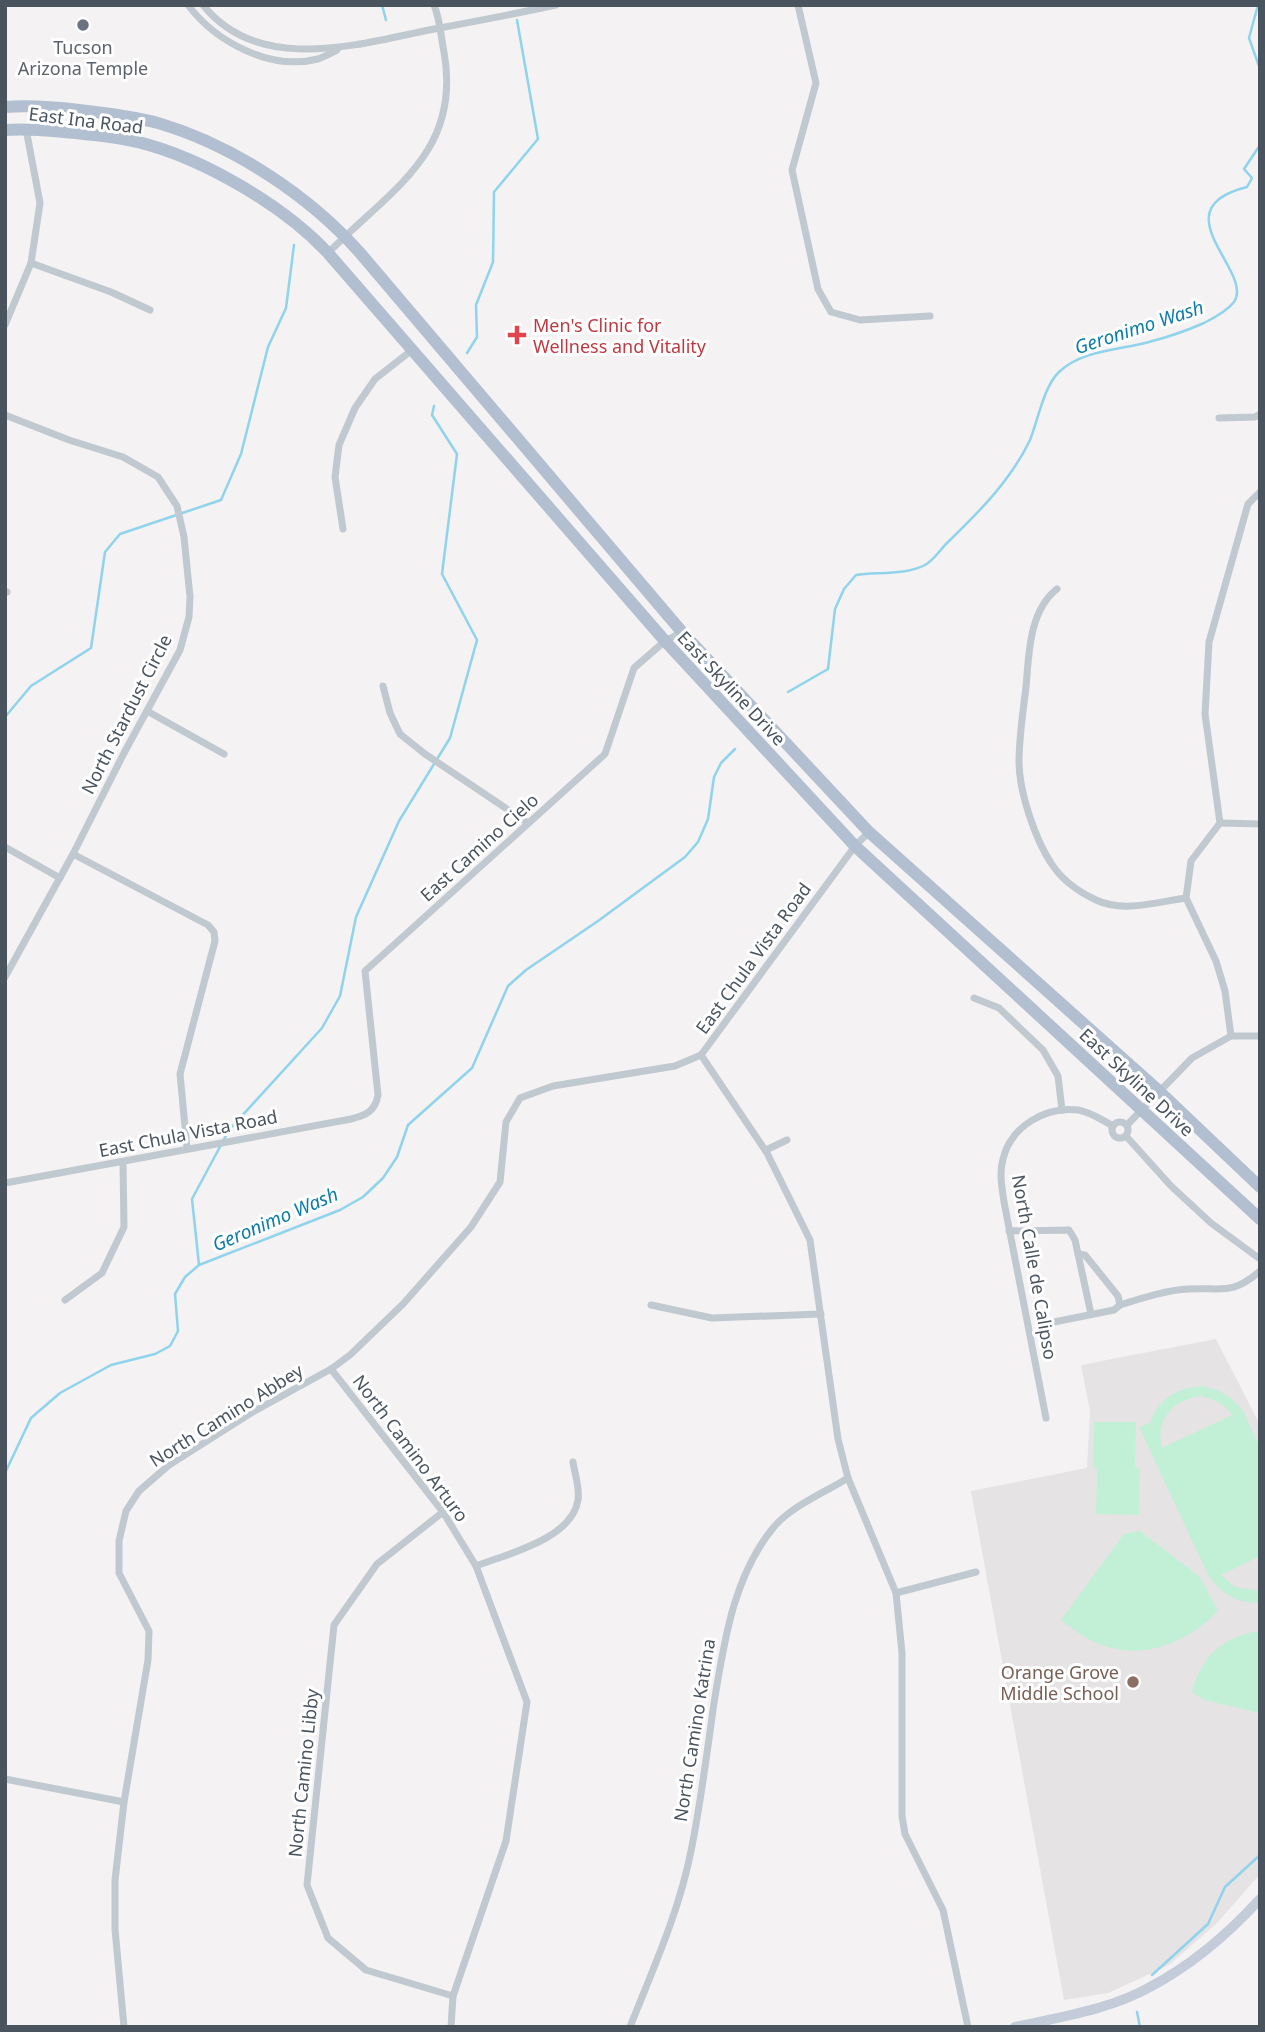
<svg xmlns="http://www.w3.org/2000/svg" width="1265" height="2032" font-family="'Noto Sans',sans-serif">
	<rect width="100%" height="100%" fill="#f4f2f2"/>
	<polygon fill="#e5e3e4" points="1216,1339 1260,1425 1260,1874 1216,1924 1169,1965 1108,1993 1064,2000 971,1491 1087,1468 1090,1411 1081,1365"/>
	<g fill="#c2f0d6" fill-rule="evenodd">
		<path d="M1202 1386 1218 1390 1232 1399 1243 1411 1260 1448V1556L1221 1575 1235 1587 1260 1591V1602C1237 1604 1223 1594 1209 1577L1139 1427 1150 1423C1159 1398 1177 1388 1202 1386ZM1201 1396C1215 1399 1224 1404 1232 1415L1162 1448C1155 1419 1173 1400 1201 1396Z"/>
		<polygon points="1094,1422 1136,1422 1135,1468 1140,1469 1139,1515 1096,1514 1097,1469 1093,1468"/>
		<path d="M1140 1531 1200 1577 1218 1611C1184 1646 1135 1664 1088 1639 1079 1634 1070 1626 1061 1620L1124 1534Z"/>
		<path d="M1260 1631V1713L1204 1700 1192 1692C1201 1657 1223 1636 1260 1631Z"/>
	</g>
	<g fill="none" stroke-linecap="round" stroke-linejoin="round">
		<g stroke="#8fd3ec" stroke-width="2.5">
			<polyline points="382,5 386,20"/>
			<polyline points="515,5 515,6"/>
			<polyline points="1258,5 1249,38 1260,69"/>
			<polyline points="467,353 477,337 476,305 493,262 494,192 538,139 517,20"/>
			<path d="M788 692 828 669 835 609 844 589 856 575C877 572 906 575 925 565 933 561 940 550 947 543 979 512 1011 480 1030 440 1038 420 1044 386 1059 372 1082 350 1120 350 1149 342 1168 337 1186 331 1204 323 1214 318 1227 311 1234 302 1255 272 1158 209 1247 187L1252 178 1244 169 1260 145"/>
			<polyline points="5,717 31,686 91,648 105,552 120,534 221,500 241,454 268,347 286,308 294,245"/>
			<polyline points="199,1265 192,1199 229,1130 322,1028 340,996 356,917 399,821 450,738 477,640 442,574 457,454 432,415 434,406"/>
			<polyline points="5,1473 31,1418 60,1393 111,1365 155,1354 170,1346 178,1331 175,1294 185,1277 199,1265 340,1210 363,1197 383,1178 397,1157 408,1125 472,1068 508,986 526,970 598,921 685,857 698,842 708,819 714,777 721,763 735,749"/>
			<polyline points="1152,1975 1208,1924 1225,1887 1260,1855"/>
			<polyline points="1137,2012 1140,2027"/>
		</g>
		<g stroke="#c0c8d0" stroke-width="7">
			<path d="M188 5C216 42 270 71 318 59 324 57 331 53 337 50"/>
			<path d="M203 5C258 74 356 45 429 30 472 22 514 14 556 5"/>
			<polyline points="798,5 816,83 792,170 818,289 831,312 860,320 930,316"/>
			<path d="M328 253C390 190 462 153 444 52 441 37 440 19 434 5"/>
			<polyline points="31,263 111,292 150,310"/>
			<polyline points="5,325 31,263 40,203 26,129"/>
			<polyline points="5,415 69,440 123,457 158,477 177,506 184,537 190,597 189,617 180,650 124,753 73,854 5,977"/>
			<polyline points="1219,418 1255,417 1260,414"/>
			<polyline points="343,529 335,477 339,445 355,408 375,379 412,350"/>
			<path d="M1057 589C1029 611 1029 653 1026 687 1023 712 1019 737 1019 762 1019 791 1035 839 1051 863 1061 879 1079 892 1096 900 1123 913 1157 902 1186 898"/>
			<polyline points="5,592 7,592"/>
			<polyline points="383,686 390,713 400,734 425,754 528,823"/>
			<polyline points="147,711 224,754"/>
			<polyline points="1220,823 1205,714 1209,642 1248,504 1260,492"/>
			<polyline points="1220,823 1191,861 1186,898 1216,961 1225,991 1231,1036"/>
			<polyline points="1220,823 1260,824"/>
			<polyline points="5,847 60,878"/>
			<polyline points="73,854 208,925 214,932 215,941 180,1074 187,1148"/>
			<polyline points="974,998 999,1008 1043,1050 1058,1076 1062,1110"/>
			<polyline points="701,1055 767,1153 810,1240 838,1439 848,1478 896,1593 902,1653 902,1816 905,1834 943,1910 968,2027"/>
			<circle cx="1120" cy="1130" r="8"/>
			<polyline points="1127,1125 1192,1058 1231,1036 1260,1036"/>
			<polyline points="1126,1136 1171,1186 1211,1223 1260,1259"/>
			<polyline points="766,1150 787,1140"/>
			<path d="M5 1183 351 1119C367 1115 375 1111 378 1095L365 971 605 754 634 668 665 641 682 632"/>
			<polyline points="1009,1231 1069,1230 1075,1240 1091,1314"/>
			<polyline points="1078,1254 1085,1255 1118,1296 1120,1305"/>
			<polyline points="65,1300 102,1273 124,1227 123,1162"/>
			<polyline points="651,1305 712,1318 821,1314"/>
			<path d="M1044 1324 1114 1310 1120 1305C1142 1298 1166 1290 1189 1289 1222 1287 1231 1296 1260 1271"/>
			<polyline points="331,1369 443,1512 476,1566 527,1702 506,1841 453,1996 451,2027"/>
			<path d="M1046 1418 1004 1202C1002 1188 999 1173 1003 1159 1011 1126 1046 1106 1078 1110 1091 1112 1102 1120 1113 1126"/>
			<polyline points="443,1512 377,1564 334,1625 307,1885 328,1938 366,1970 453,1996"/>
			<path d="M476 1566C507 1554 572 1539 578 1500 580 1488 575 1475 573 1462"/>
			<polyline points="896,1593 976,1572"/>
			<polyline points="5,1779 124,1802"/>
			<polyline points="124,2027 115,1929 115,1880 124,1802 148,1660 149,1631 119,1573 119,1541 126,1511 139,1491 169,1465 251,1413 331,1369 350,1355 403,1304 471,1227 500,1182 506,1122 520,1098 553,1086 675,1066 701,1055 855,846 869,832"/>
			<path d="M630 2027C653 1969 679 1912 691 1851 701 1802 707 1752 714 1703 724 1643 733 1577 773 1528 791 1506 824 1493 848 1478"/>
		</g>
		<path stroke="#c3ccd8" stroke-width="10" d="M1015 2027C1060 2017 1109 2010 1150 1987 1192 1965 1228 1934 1260 1899"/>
		<g stroke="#b2bfd0" stroke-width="12">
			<path d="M5 107C31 105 54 107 79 110 105 113 133 116 158 123 233 145 310 196 361 254L682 632 869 832 1159 1091 1260 1187"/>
			<path d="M5 130C29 128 51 131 75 133 91 135 108 136 123 139 192 151 281 203 328 253L665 641 855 846 1260 1219"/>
		</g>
	</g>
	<circle fill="#6b7280" stroke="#fff" stroke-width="2.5" cx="83" cy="25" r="7"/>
	<path fill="#e0444e" stroke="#fff" stroke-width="2.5" d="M513.5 324.5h7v7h7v7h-7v7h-7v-7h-7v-7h7z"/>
	<circle fill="#8d6e63" stroke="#fff" stroke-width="2.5" cx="1133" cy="1682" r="7"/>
	<g text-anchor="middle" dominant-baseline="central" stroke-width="6" stroke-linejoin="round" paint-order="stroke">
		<g font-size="18" fill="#5b616d" stroke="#fff">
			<text x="83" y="47">Tucson<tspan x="83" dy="21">Arizona Temple</tspan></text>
		</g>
		<g font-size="18" fill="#49545f" stroke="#fff">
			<text transform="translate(86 120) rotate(7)">East Ina Road</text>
			<text transform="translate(732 688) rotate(47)">East Skyline Drive</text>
			<text transform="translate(126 714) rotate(-63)">North Stardust Circle</text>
			<text transform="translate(479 847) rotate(-42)">East Camino Cielo</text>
			<text transform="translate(753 958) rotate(-54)">East Chula Vista Road</text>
			<text transform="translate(1137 1082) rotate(43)">East Skyline Drive</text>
			<text transform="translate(188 1133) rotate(-11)">East Chula Vista Road</text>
			<text transform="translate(1035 1267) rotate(80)">North Calle de Calipso</text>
			<text transform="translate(226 1415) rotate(-32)">North Camino Abbey</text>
			<text transform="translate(411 1448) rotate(53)">North Camino Arturo</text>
			<text transform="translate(694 1730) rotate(-81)">North Camino Katrina</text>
			<text transform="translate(303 1773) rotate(-84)">North Camino Libby</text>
		</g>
		<g font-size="18" fill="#be3a42" stroke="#fff" text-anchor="start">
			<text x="533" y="325">Men's Clinic for<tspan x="533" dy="21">Wellness and Vitality</tspan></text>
		</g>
		<g font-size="18" fill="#785e54" stroke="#fff" text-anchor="end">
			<text x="1119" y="1672">Orange Grove<tspan x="1119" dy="21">Middle School</tspan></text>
		</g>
		<g font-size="19" font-style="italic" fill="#0d7da7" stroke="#fff">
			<text transform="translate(1139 327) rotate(-18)">Geronimo Wash</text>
			<text transform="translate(275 1219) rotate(-23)">Geronimo Wash</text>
		</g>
	</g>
	<rect width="1265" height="2032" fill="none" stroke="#49545f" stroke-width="14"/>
</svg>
